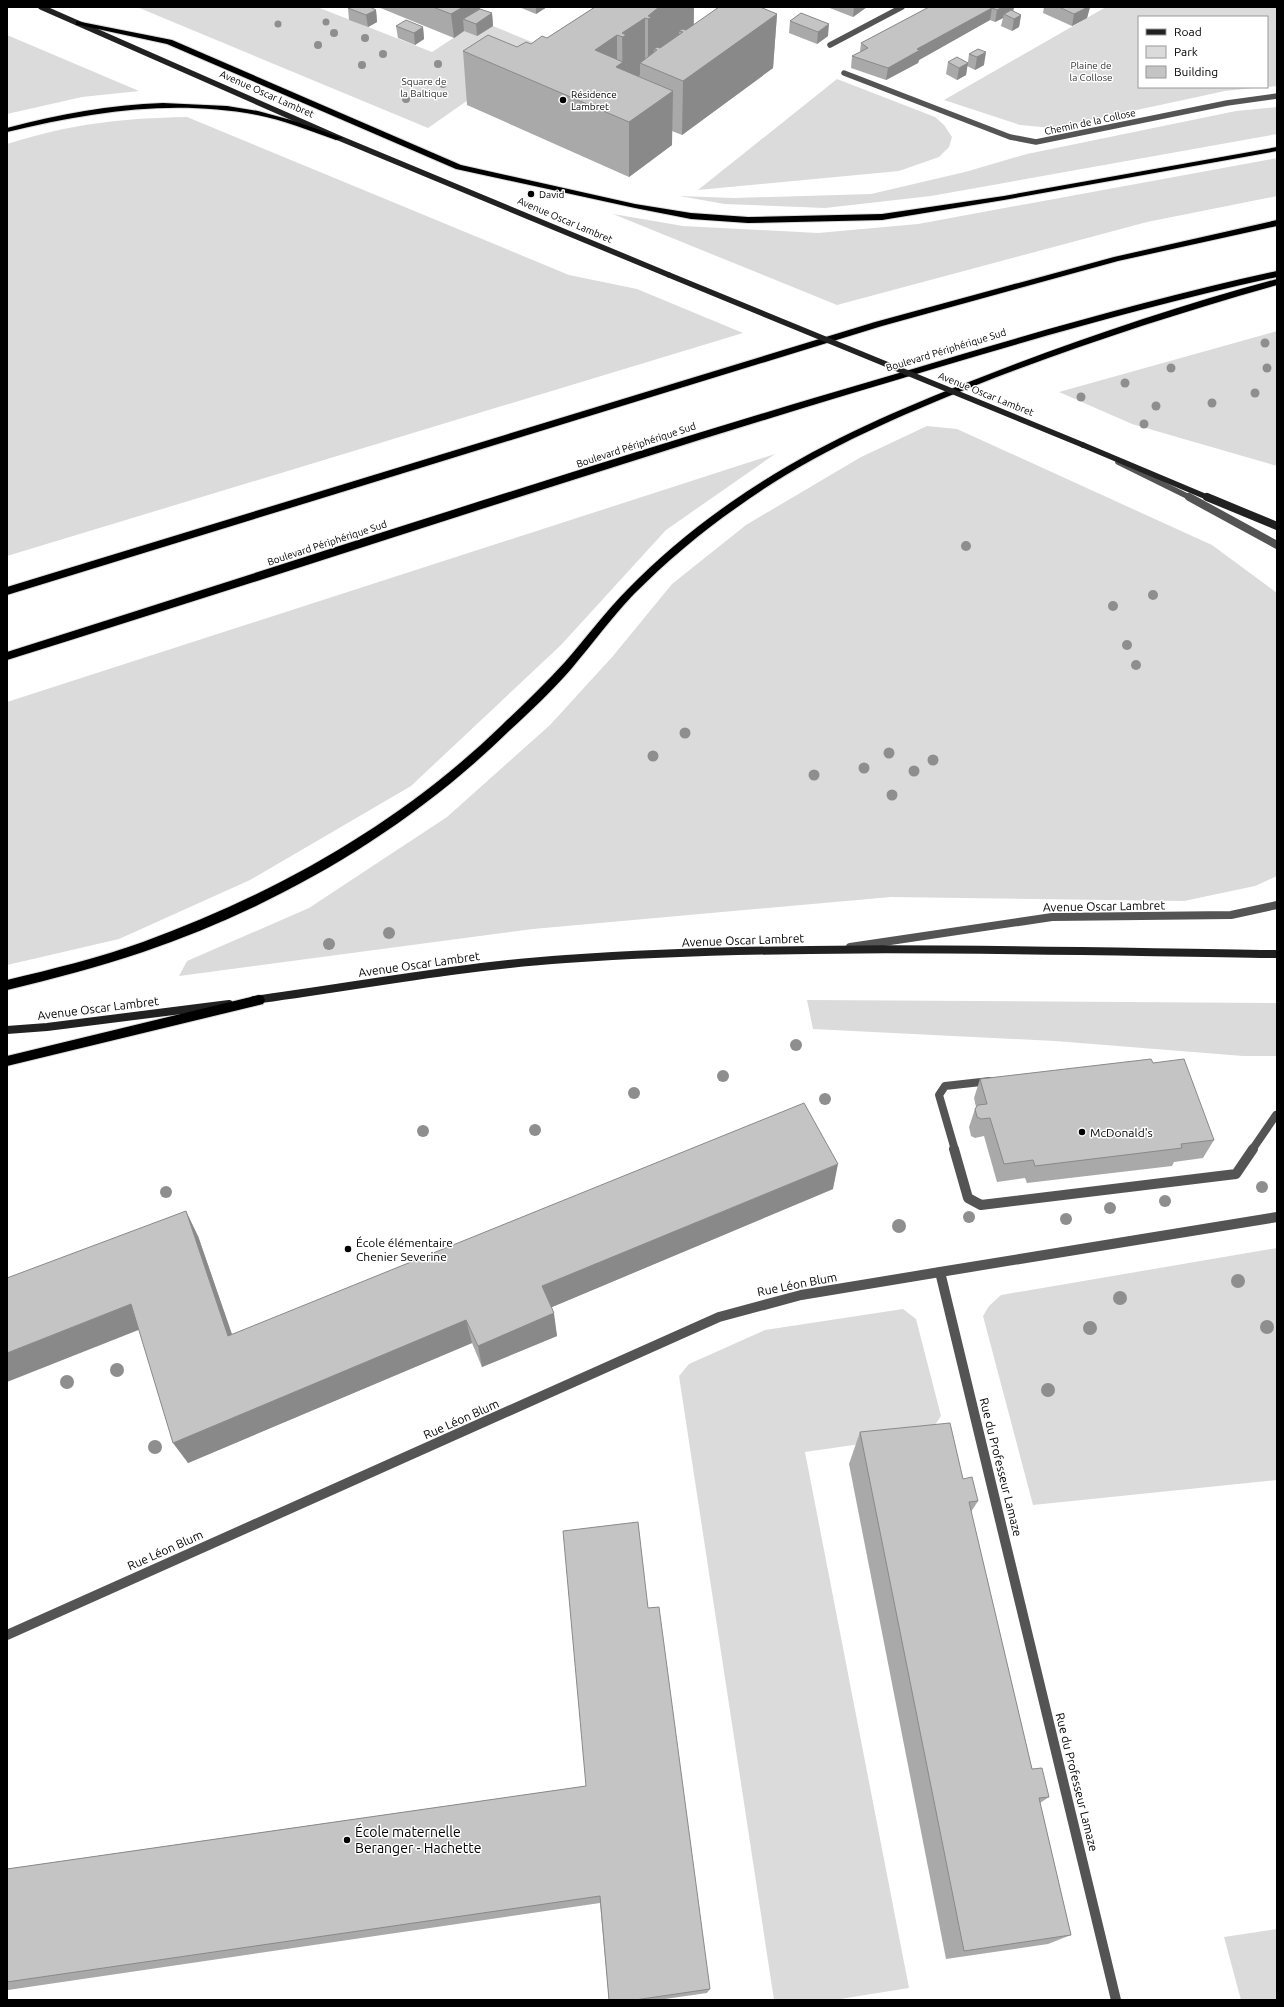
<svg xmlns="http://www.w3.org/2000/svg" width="1284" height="2007" font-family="Ubuntu,sans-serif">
	<rect width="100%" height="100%" fill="#fff"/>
	<g fill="#dbdbdb">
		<polygon points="137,7 317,7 432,52 464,31 493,26 544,47 428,128"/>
		<polygon points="1106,7 1277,7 1277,86 1267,87 1267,17 1139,17 1139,87 1263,87 1225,91 1053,128 1020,125 944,100"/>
		<polygon points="7,35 139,91 82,97 7,114"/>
		<polygon points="837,79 935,117 944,125 952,137 949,147 939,157 899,171 698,190"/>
		<polygon points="1277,107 1277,134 931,196 825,208 725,204 679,196 734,198 871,194 965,172 1027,154 1236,111"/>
		<path d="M187 117 569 275 637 289 743 333 7 556V144C70 124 122 118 187 117Z"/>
		<polygon points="1277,158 1277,196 1147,222 837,305 613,214 683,226 818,233 918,224"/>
		<polygon points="1277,331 1277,466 1132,424 1059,392"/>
		<polygon points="927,426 957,429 1212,545 1277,593 1277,876 1255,886 1184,901 891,897 533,929 179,976 187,961 309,908 447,817 550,725 613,656 672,584 746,525 861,457"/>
		<polygon points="775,454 666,530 561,645 411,786 250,880 119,939 7,965 7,702"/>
		<polygon points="807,1000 1277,1003 1277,1056 1243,1056 1055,1041 813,1029"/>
		<polygon points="1277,1248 1277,1480 1033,1505 983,1316 989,1306 1001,1295"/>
		<polygon points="903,1309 916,1319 941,1416 929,1434 805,1452 909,1988 834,2000 774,2000 679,1376 689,1364 765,1330"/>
		<polygon points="1277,1929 1277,2000 1241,2000 1224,1937"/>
	</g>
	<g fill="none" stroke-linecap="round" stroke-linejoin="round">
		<g stroke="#dbdbdb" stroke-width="2">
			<g id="highway">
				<polygon points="76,21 172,40 461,165 635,204 691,213 748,217 882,214 1004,196 1277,147 1277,151 1004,200 882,220 748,223 691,219 635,208 456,169 167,44 79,25 76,25"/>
				<path d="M163 103 227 106 258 111 291 120 343 138 336 140C310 131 284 120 257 115 172 99 91 112 7 132V128C59 114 110 105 163 103Z"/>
				<polygon points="1277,220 1277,226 1118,261 882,326 7,595 7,587 875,322 1114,257"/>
				<path d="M1277 271V277C1131 309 989 352 846 395 565 480 287 573 7 660V652C276 567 544 479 814 398 968 353 1120 305 1277 271Z"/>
				<path d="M1277 279V285C1174 314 1073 347 974 386 891 419 809 455 736 508 700 533 666 562 634 594 612 617 593 643 572 668 553 690 531 711 509 731 407 831 278 906 143 952 98 967 53 979 7 990V980C53 969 98 958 143 942 275 894 400 824 502 725 523 705 545 684 565 662 586 638 605 612 628 589 659 557 693 529 730 503 805 450 889 413 974 380 1073 341 1174 307 1277 279Z"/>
				<polygon points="259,995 263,996 265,1000 263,1004 259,1005 7,1066 7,1056"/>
			</g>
		</g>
		<polyline stroke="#545454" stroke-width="5.5" points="1118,462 1191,498"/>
		<g stroke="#545454" stroke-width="8">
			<polyline points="1189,497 1277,545"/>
			<polyline points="850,947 1052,917 1231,915 1277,905"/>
			<polyline points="955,1150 939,1095 945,1086 990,1081"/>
			<polyline points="1252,1150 1276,1115"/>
		</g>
		<polyline stroke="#545454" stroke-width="10" points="954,1149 968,1198 981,1205 1236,1174 1253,1149"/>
		<g stroke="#545454" stroke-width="5.5">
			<polyline points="830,45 902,7"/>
			<polyline points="844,73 1010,137 1036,142 1227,103 1277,96"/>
		</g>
		<g stroke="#545454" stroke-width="10">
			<polyline points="7,1635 719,1317 801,1295 940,1272"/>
			<polyline points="1116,2000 940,1272 1277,1217"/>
		</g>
		<g stroke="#212121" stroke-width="5.5">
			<polyline points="41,7 339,138 669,275"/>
			<polyline points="1083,445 1209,498"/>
		</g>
		<g stroke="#212121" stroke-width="8">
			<polyline points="1207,497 1277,526"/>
			<path d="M254 1000C358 986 461 966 566 959 802 943 1040 951 1277 954"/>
			<polyline points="7,1030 47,1027 229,1004"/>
		</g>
		<use href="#highway" fill="#000" fill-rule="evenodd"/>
		<polyline stroke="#212121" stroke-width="5.5" points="669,275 1083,445"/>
	</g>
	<g fill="#8e8e8e">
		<circle cx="326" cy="22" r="3.5"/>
		<circle cx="278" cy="24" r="3.5"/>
		<circle cx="334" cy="33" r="4"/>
		<circle cx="365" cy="38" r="4"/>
		<circle cx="318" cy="45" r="4"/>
		<circle cx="383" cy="54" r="4"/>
		<circle cx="438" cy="64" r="4"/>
		<circle cx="362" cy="65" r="4"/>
		<circle cx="443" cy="84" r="4"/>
		<circle cx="406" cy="99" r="4"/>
		<circle cx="1265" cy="343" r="4.5"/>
		<circle cx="1171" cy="368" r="4.5"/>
		<circle cx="1267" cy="368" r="4.5"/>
		<circle cx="1125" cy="383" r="4.5"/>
		<circle cx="1255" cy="393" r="4.5"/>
		<circle cx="1081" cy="397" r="4.5"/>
		<circle cx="1212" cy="403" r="4.5"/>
		<circle cx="1156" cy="406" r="4.5"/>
		<circle cx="1144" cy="424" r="4.5"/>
		<circle cx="966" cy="546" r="5"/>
		<circle cx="1153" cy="595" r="5"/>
		<circle cx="1113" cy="606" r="5"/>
		<circle cx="1127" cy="645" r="5"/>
		<circle cx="1136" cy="665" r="5"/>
		<circle cx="685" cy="733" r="5.5"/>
		<circle cx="889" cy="753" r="5.5"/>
		<circle cx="653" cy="756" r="5.5"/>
		<circle cx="933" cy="760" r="5.5"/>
		<circle cx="864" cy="768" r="5.5"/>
		<circle cx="914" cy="771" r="5.5"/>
		<circle cx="814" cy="775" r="5.5"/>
		<circle cx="892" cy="795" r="5.5"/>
		<circle cx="389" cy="933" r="6"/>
		<circle cx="329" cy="944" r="6"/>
		<circle cx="796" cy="1045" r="6"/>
		<circle cx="723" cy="1076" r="6"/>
		<circle cx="634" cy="1093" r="6"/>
		<circle cx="825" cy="1099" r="6"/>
		<circle cx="535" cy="1130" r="6"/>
		<circle cx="423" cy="1131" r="6"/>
		<circle cx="1262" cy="1187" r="6"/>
		<circle cx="166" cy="1192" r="6"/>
		<circle cx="1165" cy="1201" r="6"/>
		<circle cx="1110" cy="1208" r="6"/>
		<circle cx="969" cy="1217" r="6"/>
		<circle cx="1066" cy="1219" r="6"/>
		<circle cx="899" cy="1226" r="7"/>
		<circle cx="1238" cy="1281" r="7"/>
		<circle cx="1120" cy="1298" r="7"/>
		<circle cx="1267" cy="1327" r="7"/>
		<circle cx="1090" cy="1328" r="7"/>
		<circle cx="117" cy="1370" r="7"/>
		<circle cx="67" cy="1382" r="7"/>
		<circle cx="1048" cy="1390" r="7"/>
		<circle cx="155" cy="1447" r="7"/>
	</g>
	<g fill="#a9a9a9">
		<polygon points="378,7 480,7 480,9 492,13 493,26 477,36 464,31 454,38"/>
		<polygon points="519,7 547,7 536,14"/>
		<polygon points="595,7 694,7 694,25 716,9 716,7 760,7 777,14 773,68 682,135 672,131 672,145 629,177 467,105 463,51 517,47 531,44 547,38"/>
		<polygon points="827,7 867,7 853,17"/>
		<polygon points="929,7 1014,7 1013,11 1021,15 1019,27 1012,31 1001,26 1003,18 995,22 990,20 919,60 918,63 886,80 851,68 852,56 860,52 861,43"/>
		<polygon points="1044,7 1090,7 1087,18 1072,26 1043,13"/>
		<polygon points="348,8 376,10 377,22 368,27 349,20"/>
		<polygon points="801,13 828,36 817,44 789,33 790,21"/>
		<polygon points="396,26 423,27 424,39 415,45 398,38"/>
		<polygon points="978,49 984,65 975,70 967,66 966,75 957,80 946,74 948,62 968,62 969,54"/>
		<polygon points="1153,1063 1214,1140 1203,1158 1174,1162 1172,1166 1027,1183 1025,1178 997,1182 984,1136 975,1138 971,1136 969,1127 975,1109 976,1107 974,1098 980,1079"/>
		<polygon points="833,1189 552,1307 557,1336 482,1367 472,1343 188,1463 139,1329 198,1236 232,1334"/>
		<polygon points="860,1432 963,1479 978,1501 971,1512 1032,1769 1049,1797 1040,1803 1071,1935 1048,1944 946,1959 849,1464"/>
		<polygon points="586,1786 710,1989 707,1993 658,2000 609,2000 600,1903 8,1990 7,1996 7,1869"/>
	</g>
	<g fill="#898989">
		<polygon points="463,7 480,7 481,21 463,19 464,31 454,38 451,14"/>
		<polygon points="536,7 547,7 536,14"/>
		<polygon points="659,7 694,7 693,36 679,31 679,48 657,50 654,49 654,65 648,66 648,16"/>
		<polygon points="854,7 867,7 853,17"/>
		<polygon points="1003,7 1014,7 1013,12 1004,14 1003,18 995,22 997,10"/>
		<polygon points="1088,7 1090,7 1087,18 1072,26 1074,14"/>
		<polygon points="992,8 990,20 919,60 918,63 886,80 888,68 917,49"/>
		<polygon points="376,10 377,22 368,27 366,15"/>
		<polygon points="492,13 493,26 477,36 476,24"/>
		<polygon points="777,14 773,68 682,135 683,81"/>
		<polygon points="1021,15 1019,27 1012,31 1014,19"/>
		<polygon points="645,18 645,65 640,63 640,75 626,84 623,91 622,33"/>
		<polygon points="829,24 828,36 817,44 818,32"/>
		<polygon points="423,27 424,39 415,45 414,33"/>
		<polygon points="617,35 617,66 623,62 624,116 595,50"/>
		<polygon points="986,52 984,65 975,70 977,57"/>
		<polygon points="968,63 966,75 957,80 959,68"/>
		<polygon points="673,91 672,145 629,177 629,122"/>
		<polygon points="838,1164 833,1189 545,1310 542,1286"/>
		<polygon points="186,1211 198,1236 240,1358 228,1336"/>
		<polygon points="131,1304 146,1327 7,1382 7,1353"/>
		<polygon points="554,1313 557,1336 482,1367 478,1346"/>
		<polygon points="466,1320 472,1343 188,1463 173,1443"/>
	</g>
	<g fill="#c4c4c4" stroke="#898989">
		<polygon points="349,7 370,7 376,10 366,15 348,8"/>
		<polygon points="433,7 463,7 451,14"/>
		<polygon points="595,7 659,7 648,16 652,17 648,19 645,18 622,33 626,35 623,37 617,35 595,50 623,62 616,67 673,91 629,122 463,51 488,35 517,47 526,42 531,44 542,36 547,38"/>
		<polygon points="719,7 760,7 777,14 683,81 640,63 657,50 654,49 657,47 660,48 683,32 679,31 682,29 686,30"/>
		<polygon points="929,7 1003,7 997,10 992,8 917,49 920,50 888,68 852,56 868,48 861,43"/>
		<polygon points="1059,7 1088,7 1074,14"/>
		<polygon points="480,9 492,13 476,24 463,19"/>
		<polygon points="1011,10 1021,15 1014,19 1004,14"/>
		<polygon points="801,13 829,24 818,32 790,21"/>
		<polygon points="406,20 423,27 414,33 396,26"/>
		<polygon points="978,49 986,52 977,57 969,54"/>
		<polygon points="957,57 968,63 959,68 948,62"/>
		<polygon points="1151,1059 1153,1063 1184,1059 1214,1140 1181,1144 1182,1148 1035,1166 1033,1160 1004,1164 990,1118 981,1119 977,1117 975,1109 978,1105 987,1104 980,1079"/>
		<polygon points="804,1103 838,1164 542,1286 554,1313 478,1346 466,1320 173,1443 131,1304 7,1353 7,1278 186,1211 228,1336"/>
		<polygon points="950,1423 963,1479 972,1477 978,1501 969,1502 1032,1769 1042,1768 1049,1797 1039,1798 1071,1935 964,1951 860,1432"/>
		<polygon points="638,1522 648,1608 659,1607 710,1989 635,2000 609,2000 600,1896 7,1982 7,1869 586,1786 563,1531"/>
	</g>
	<g fill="#000" stroke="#fff" stroke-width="1.5">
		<circle cx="563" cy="100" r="4"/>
		<circle cx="531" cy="194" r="4"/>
		<circle cx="1082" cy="1132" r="4"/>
		<circle cx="348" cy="1249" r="4"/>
		<circle cx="347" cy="1840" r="4"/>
	</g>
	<g text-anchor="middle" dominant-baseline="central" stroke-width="3" stroke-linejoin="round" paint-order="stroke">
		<g font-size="10" fill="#323232" stroke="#fff">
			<text x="1091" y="65">Plaine de<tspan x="1091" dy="12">la Collose</tspan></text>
			<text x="424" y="81">Square de<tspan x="424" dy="12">la Baltique</tspan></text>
		</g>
		<g font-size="10" fill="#000" stroke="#fff">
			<text transform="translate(267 94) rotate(24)">Avenue Oscar Lambret</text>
			<text transform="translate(1090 122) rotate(-12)">Chemin de la Collose</text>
			<text transform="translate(565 220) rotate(23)">Avenue Oscar Lambret</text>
			<text transform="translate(946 350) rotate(-17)">Boulevard Périphérique Sud</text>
			<text transform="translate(986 394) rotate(22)">Avenue Oscar Lambret</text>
			<text transform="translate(636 445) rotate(-18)">Boulevard Périphérique Sud</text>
			<text transform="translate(327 543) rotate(-18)">Boulevard Périphérique Sud</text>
		</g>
		<g font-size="10" fill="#000" stroke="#fff" text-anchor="start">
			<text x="571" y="94">Résidence<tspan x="571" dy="12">Lambret</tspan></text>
			<text x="539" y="194">David</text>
		</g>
		<g font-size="12" fill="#000" stroke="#fff">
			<text transform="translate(1104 906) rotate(-1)">Avenue Oscar Lambret</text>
			<text transform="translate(743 940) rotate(-2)">Avenue Oscar Lambret</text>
			<text transform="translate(419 964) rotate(-8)">Avenue Oscar Lambret</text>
			<text transform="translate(98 1008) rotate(-7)">Avenue Oscar Lambret</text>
			<text transform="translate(797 1284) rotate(-11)">Rue Léon Blum</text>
			<text transform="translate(461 1419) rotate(-24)">Rue Léon Blum</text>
			<text transform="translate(1001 1467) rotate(76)">Rue du Professeur Lamaze</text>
			<text transform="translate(165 1550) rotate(-24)">Rue Léon Blum</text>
			<text transform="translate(1077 1782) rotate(76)">Rue du Professeur Lamaze</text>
		</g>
		<g font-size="12" fill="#000" stroke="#fff" text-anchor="start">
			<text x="1090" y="1132">McDonald's</text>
			<text x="356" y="1242">École élémentaire<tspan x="356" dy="14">Chenier Severine</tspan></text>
		</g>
		<g font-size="14" fill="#000" stroke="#fff" text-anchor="start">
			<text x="355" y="1832">École maternelle<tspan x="355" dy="16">Beranger - Hachette</tspan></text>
		</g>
	</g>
	<rect width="1284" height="2007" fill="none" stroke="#000000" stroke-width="16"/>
	<rect x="1138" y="16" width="130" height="72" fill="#ffffff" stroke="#999999"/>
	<rect x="1146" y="29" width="20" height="6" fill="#212121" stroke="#999999"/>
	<text x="1174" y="36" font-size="12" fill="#000000">Road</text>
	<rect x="1146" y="46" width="20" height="12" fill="#dbdbdb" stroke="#999999"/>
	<text x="1174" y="56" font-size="12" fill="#000000">Park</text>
	<rect x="1146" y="66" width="20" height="12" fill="#c4c4c4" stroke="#999999"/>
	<text x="1174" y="76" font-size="12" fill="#000000">Building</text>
</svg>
